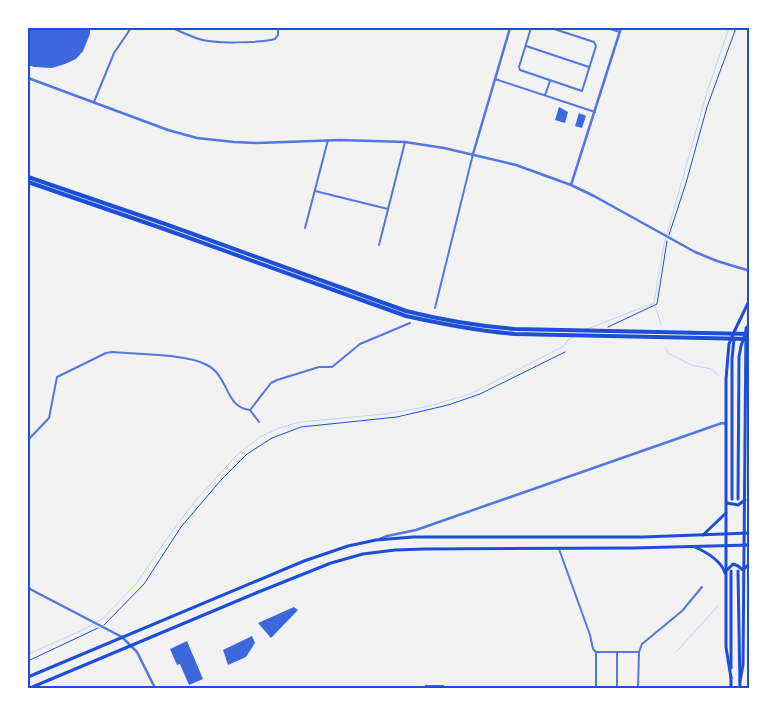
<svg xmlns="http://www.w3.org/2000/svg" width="777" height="716" font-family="'Fira Sans Condensed',sans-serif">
	<rect width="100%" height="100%" fill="#f2f2f2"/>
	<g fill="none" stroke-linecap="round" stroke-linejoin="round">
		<g stroke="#bfd3fe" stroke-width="1">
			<polyline points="655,306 661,324"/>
			<polyline points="587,329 654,303 664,244 707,92 729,28"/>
			<polyline points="666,348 668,353 691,365 711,369 719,376"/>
			<polyline points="677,651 718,606"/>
			<polyline points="28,654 83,630 103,618 136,584 168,537 195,501 238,454 260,437 279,428 300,422 385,414 425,407 470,394 564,346 568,340 573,337"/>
		</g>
	</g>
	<g fill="#3d67dc">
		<polygon points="28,28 90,28 90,34 83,51 76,59 65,64 52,68 34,67 28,65"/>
		<polygon points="559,107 568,112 565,123 555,120"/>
		<polygon points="579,113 586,116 582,128 575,126"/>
		<polygon points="294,607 298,610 271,638 258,623"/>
		<polygon points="252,636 255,643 246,657 228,665 223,650"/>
		<polygon points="187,641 203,679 189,685 180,664 177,665 170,649"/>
		<rect x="425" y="685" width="19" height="3"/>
	</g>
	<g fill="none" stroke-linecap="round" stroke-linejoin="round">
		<g stroke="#1d4ed8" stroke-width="1">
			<polyline points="669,235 686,183 707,107 736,28"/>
			<polyline points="608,327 657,304 667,241"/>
			<polyline points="104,625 144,584 181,527 221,480 247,454 272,438 301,427 397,417 448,405 480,394 565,352"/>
			<polyline points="28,661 98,628"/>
		</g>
		<g stroke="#5277de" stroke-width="2">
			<path d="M173 28C181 32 190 36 199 39 214 44 259 43 275 39L278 35V28"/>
			<polyline points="487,28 491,28"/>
			<polyline points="531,28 519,67 520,70 582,91 596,46 594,42 551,28"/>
			<polyline points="607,28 620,32"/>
			<polyline points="526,46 589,67"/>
			<polyline points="495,79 595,112"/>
			<polyline points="545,95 550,81"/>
			<polyline points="94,102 114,53 131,28"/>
			<polyline points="315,191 388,209"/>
			<polyline points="305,228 328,140"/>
			<polyline points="379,245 405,142"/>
			<polyline points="435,308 473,154"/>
			<polyline points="250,410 259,422"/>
			<path d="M28 440 49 418 57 377 106 353 112 352C136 354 187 354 207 365 229 376 225 408 250 410L271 383 277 380 319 367H332L360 344 410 323"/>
			<polyline points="559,549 590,635 593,649 596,652"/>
			<polyline points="596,688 596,652 639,652"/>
			<polyline points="617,688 617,652"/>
			<polyline points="638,688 639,652 642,644 682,611 702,587"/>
		</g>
		<g stroke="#5277de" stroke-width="2.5">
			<polyline points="28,78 168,130 197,138 234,142 258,143 340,140 405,142 444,148 516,165 571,185 594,196 695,252 717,261 750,271"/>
			<polyline points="473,154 510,28"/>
			<polyline points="571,185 621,28"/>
			<polyline points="380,539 387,536 416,530 722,423 726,424"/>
			<polyline points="28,588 122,637 137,652 155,688"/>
		</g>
		<g stroke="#1d4ed8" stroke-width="3">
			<polyline points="735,330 750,299"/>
			<polyline points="732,499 732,359 734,339"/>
			<polyline points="738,499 739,357 741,346 750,320"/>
			<polyline points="727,503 738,505 745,500"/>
			<polyline points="703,535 726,513"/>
			<path d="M695 547C706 552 721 560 725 573"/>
			<polyline points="727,570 733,564 738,566 743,570 750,563"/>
			<polyline points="731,571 731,668"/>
			<polyline points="738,571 740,688"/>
			<polyline points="28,677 304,561 348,546 376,540 413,537 643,537 750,533"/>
			<polyline points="731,678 726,647 726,379 729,344 735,330"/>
			<polyline points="740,681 743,665 746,328"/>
			<polyline points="30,688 256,593 331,563 363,554 395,550 425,549 633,548 750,545"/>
			<polyline points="731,688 731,677"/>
		</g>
		<g stroke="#1d4ed8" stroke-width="4">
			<path d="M28 177 168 225 406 311C442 320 478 326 515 329L750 334"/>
			<path d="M28 182 167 230 406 316C442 324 478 331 515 334L750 339"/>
		</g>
	</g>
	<rect width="777" height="716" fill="none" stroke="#ffffff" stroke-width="58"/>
	<rect x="29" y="29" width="719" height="658" fill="none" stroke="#1d4ed8" stroke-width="2"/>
</svg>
